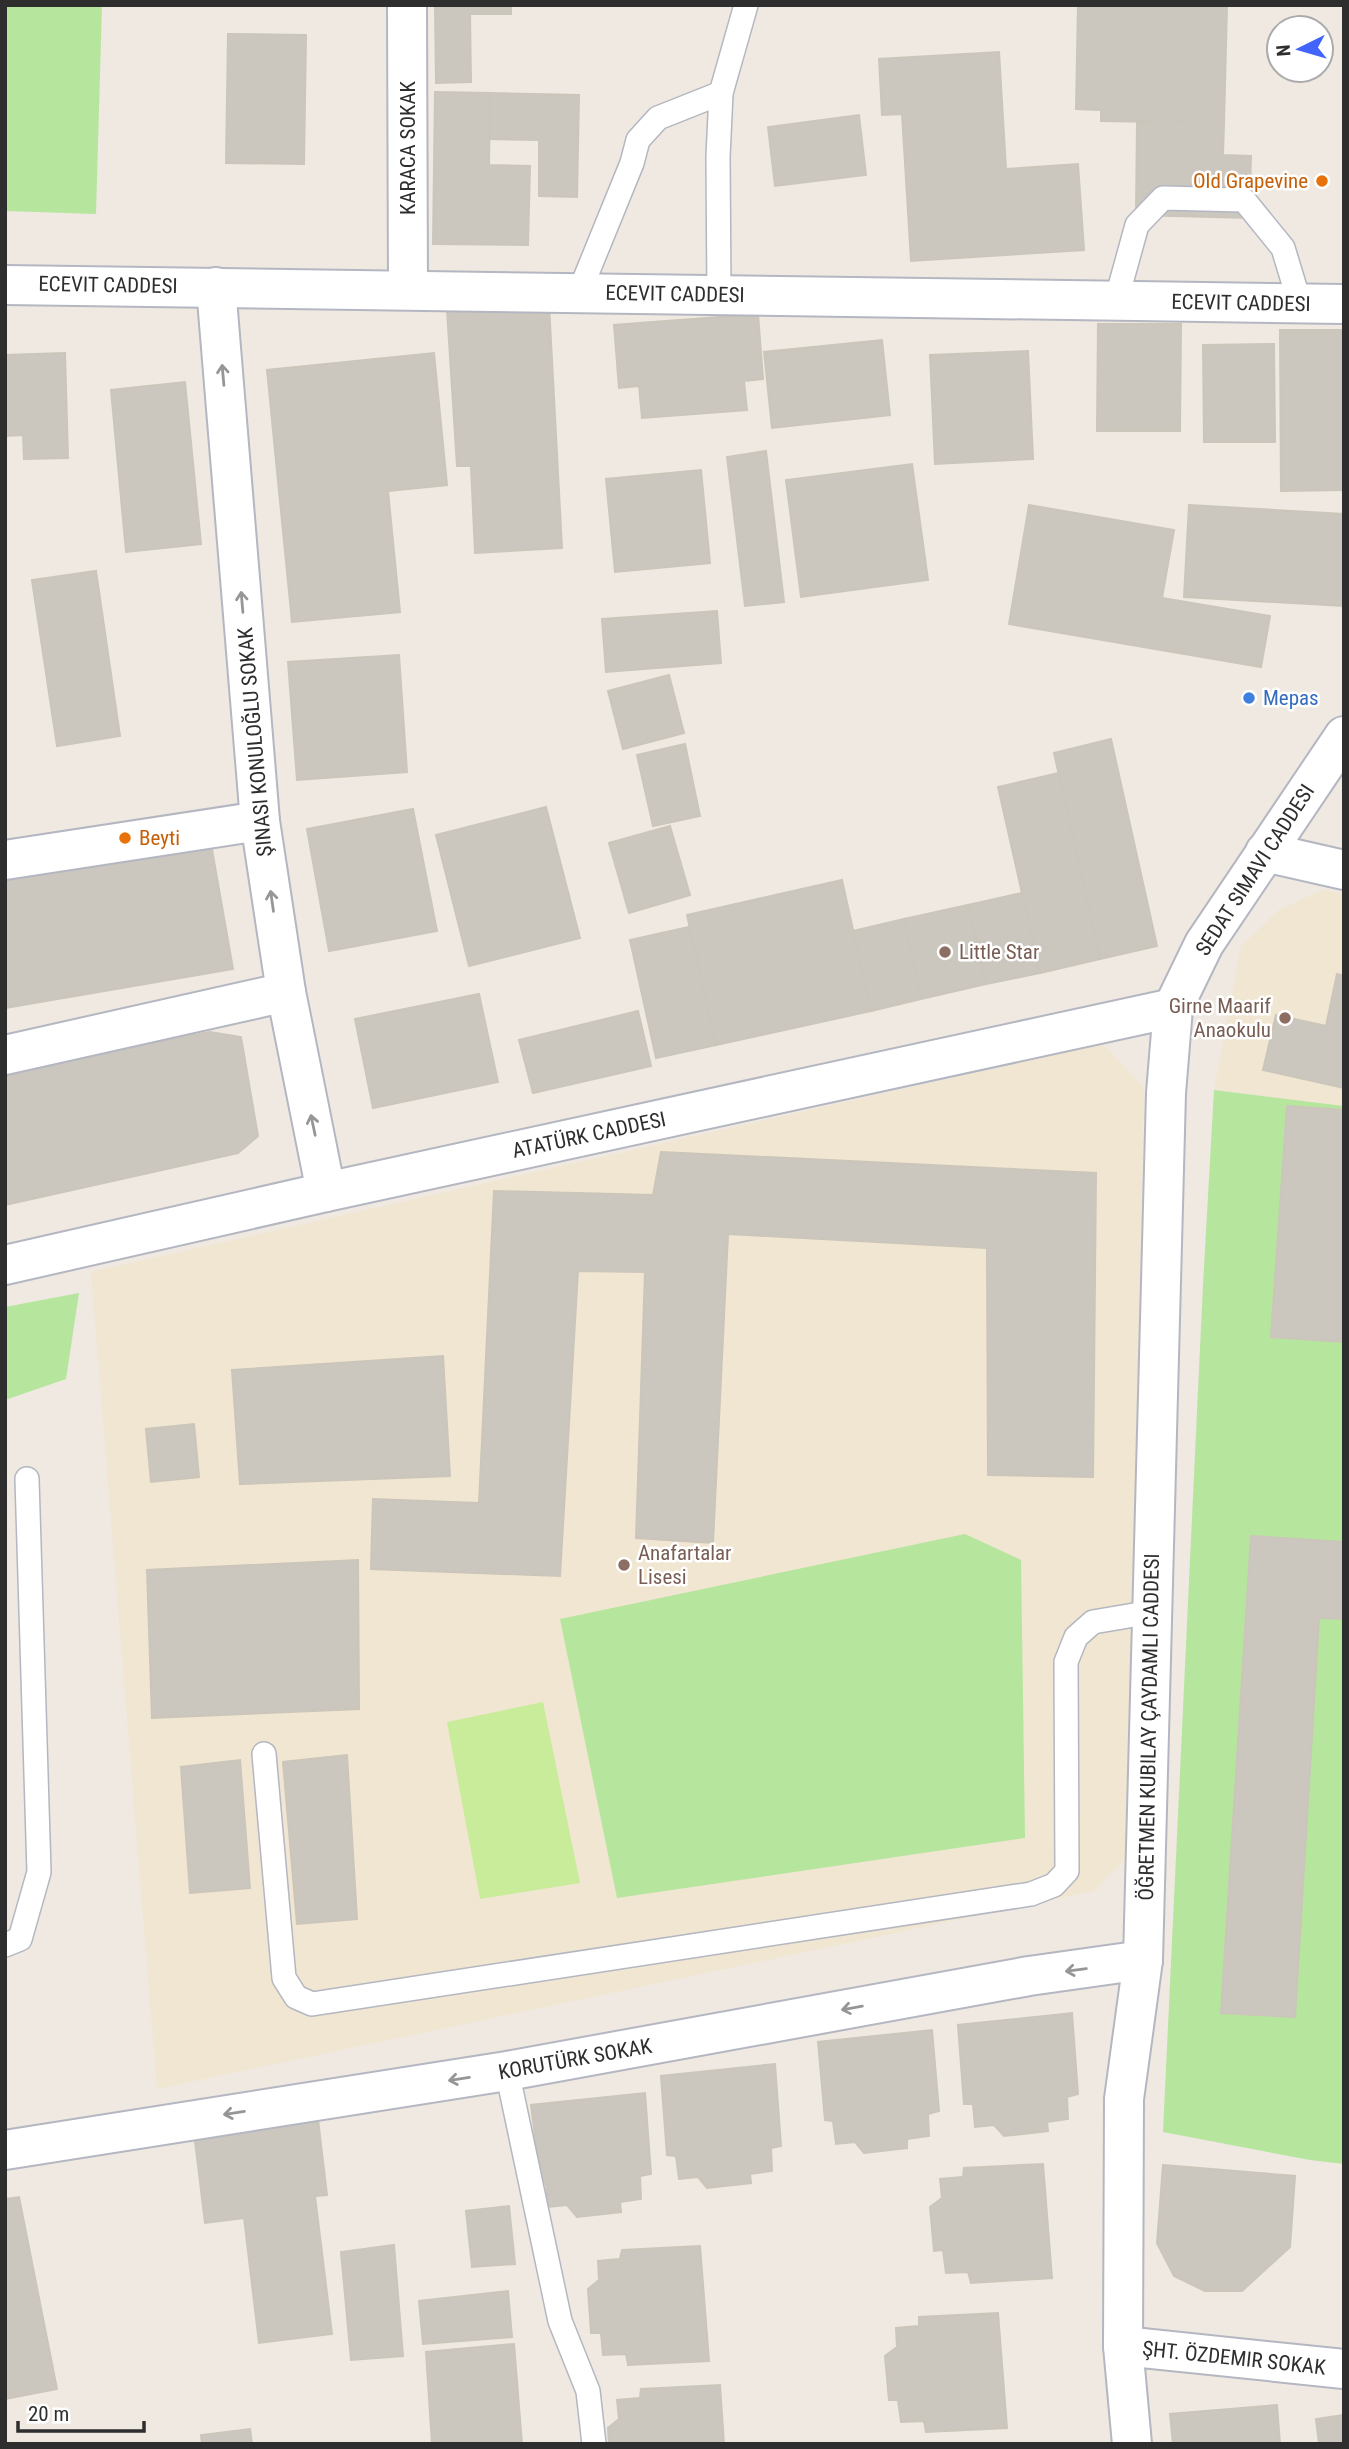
<svg xmlns="http://www.w3.org/2000/svg" width="1349" height="2449" font-family="'Roboto Condensed',sans-serif">
	<rect width="100%" height="100%" fill="#efe9e1"/>
	<g fill="#f0e6d1">
		<polygon points="1323,890 1344,894 1344,1106 1214,1090 1241,946 1280,909"/>
		<polygon points="1103,1044 1144,1088 1127,1858 1094,1891 157,2089 91,1272"/>
	</g>
	<g fill="#b6e59e">
		<polygon points="5,5 102,5 96,214 5,211"/>
		<polygon points="1214,1090 1344,1106 1344,2164 1310,2160 1163,2132 1203,1285"/>
		<polygon points="79,1293 66,1379 5,1400 5,1307"/>
		<polygon points="965,1534 1021,1560 1025,1838 617,1898 560,1619"/>
	</g>
	<polygon fill="#c9ec9a" points="543,1702 580,1883 480,1899 447,1722"/>
	<g fill="#cbc7bf" stroke="#cbc5ba" stroke-width="2">
		<polygon points="435,5 511,5 511,14 470,14 471,82 436,83"/>
		<polygon points="1078,5 1227,6 1224,123 1101,121 1101,110 1076,109"/>
		<polygon points="228,34 306,35 304,164 226,163"/>
		<polygon points="999,52 1006,169 1078,164 1084,250 911,261 902,114 882,115 879,59"/>
		<polygon points="435,92 490,93 489,165 530,166 528,245 433,244"/>
		<polygon points="490,93 579,95 577,197 539,196 539,140 489,139"/>
		<polygon points="859,115 866,175 775,186 768,127"/>
		<polygon points="1137,122 1224,123 1223,155 1251,156 1249,218 1136,215"/>
		<polygon points="549,304 562,548 475,553 471,466 457,466 447,310"/>
		<polygon points="758,314 763,379 744,381 747,410 642,418 639,386 619,388 614,325"/>
		<polygon points="1098,324 1181,324 1180,431 1097,431"/>
		<polygon points="1280,330 1344,330 1344,490 1281,491"/>
		<polygon points="882,340 890,415 772,428 764,352"/>
		<polygon points="1274,344 1275,442 1204,442 1203,345"/>
		<polygon points="1028,351 1033,459 935,464 930,355"/>
		<polygon points="65,353 68,458 24,459 23,435 5,436 5,355"/>
		<polygon points="434,353 447,485 388,491 400,612 292,622 267,370"/>
		<polygon points="185,382 201,544 126,552 111,390"/>
		<polygon points="766,451 784,602 745,606 727,457"/>
		<polygon points="912,464 928,580 801,597 786,480"/>
		<polygon points="701,470 710,563 615,572 606,479"/>
		<polygon points="1029,505 1174,530 1162,598 1270,616 1261,667 1009,624"/>
		<polygon points="1189,505 1344,514 1343,606 1184,597"/>
		<polygon points="96,571 120,736 57,746 32,580"/>
		<polygon points="717,611 721,663 606,672 602,619"/>
		<polygon points="399,655 407,772 297,780 288,662"/>
		<polygon points="669,675 684,733 623,749 608,691"/>
		<polygon points="1111,739 1157,946 1100,959 1054,753"/>
		<polygon points="685,744 700,816 653,826 637,755"/>
		<polygon points="1059,773 1100,959 1040,973 998,787"/>
		<polygon points="546,807 580,938 469,966 436,835"/>
		<polygon points="413,809 437,931 329,951 307,829"/>
		<polygon points="670,826 690,895 629,913 609,843"/>
		<polygon points="211,844 233,969 5,1008 5,879"/>
		<polygon points="842,880 871,1011 716,1045 687,915"/>
		<polygon points="1022,893 1040,973 986,984 968,905"/>
		<polygon points="968,905 986,984 921,999 904,919"/>
		<polygon points="904,919 921,999 871,1011 853,931"/>
		<polygon points="689,927 716,1045 656,1058 630,940"/>
		<polygon points="1337,974 1344,976 1344,1088 1263,1070 1276,1015 1326,1026"/>
		<polygon points="479,994 498,1082 373,1108 355,1019"/>
		<polygon points="638,1011 651,1066 533,1093 519,1040"/>
		<polygon points="210,1032 241,1037 258,1136 238,1153 5,1205 5,1071"/>
		<polygon points="1287,1106 1344,1110 1344,1342 1271,1337"/>
		<polygon points="661,1152 1096,1173 1093,1477 988,1475 987,1248 728,1234 713,1543 636,1538 645,1272 578,1271 560,1576 371,1569 373,1499 479,1503 494,1191 653,1195"/>
		<polygon points="443,1356 450,1476 240,1484 232,1370"/>
		<polygon points="194,1424 199,1477 151,1482 146,1429"/>
		<polygon points="1251,1536 1344,1542 1344,1619 1319,1618 1295,2017 1221,2013"/>
		<polygon points="358,1560 359,1709 152,1718 147,1570"/>
		<polygon points="347,1755 357,1919 297,1924 283,1762"/>
		<polygon points="240,1760 250,1888 190,1893 181,1767"/>
		<polygon points="1072,2013 1078,2094 1067,2097 1068,2119 1047,2122 1048,2131 1004,2136 994,2125 975,2127 973,2104 964,2104 958,2025"/>
		<polygon points="932,2030 939,2111 928,2114 929,2136 907,2139 907,2148 864,2153 855,2142 836,2144 833,2121 825,2120 818,2042"/>
		<polygon points="775,2064 781,2146 771,2148 772,2171 750,2174 751,2183 707,2188 698,2177 679,2179 676,2156 667,2155 661,2076"/>
		<polygon points="645,2093 651,2174 640,2176 641,2199 620,2202 621,2212 577,2217 567,2205 548,2207 546,2184 541,2183 531,2105"/>
		<polygon points="318,2119 327,2195 315,2196 332,2334 259,2343 244,2218 205,2223 194,2133"/>
		<polygon points="1043,2164 1052,2278 971,2283 968,2272 946,2273 943,2250 934,2251 930,2207 942,2198 940,2179 963,2177 964,2168"/>
		<polygon points="1163,2165 1295,2176 1290,2247 1242,2291 1205,2291 1174,2276 1157,2243"/>
		<polygon points="19,2197 57,2389 5,2399 5,2199"/>
		<polygon points="509,2206 515,2264 472,2267 466,2211"/>
		<polygon points="394,2245 403,2356 351,2360 341,2252"/>
		<polygon points="700,2246 709,2361 628,2365 626,2354 603,2355 601,2333 591,2333 588,2289 599,2280 598,2261 620,2259 622,2250"/>
		<polygon points="508,2291 512,2337 423,2344 419,2301"/>
		<polygon points="998,2313 1007,2428 926,2432 924,2421 901,2422 898,2400 889,2400 885,2356 897,2347 896,2328 919,2326 919,2317"/>
		<polygon points="514,2344 522,2444 432,2444 426,2352"/>
		<polygon points="720,2385 724,2444 609,2444 608,2428 619,2419 617,2400 640,2398 641,2389"/>
		<polygon points="1277,2405 1280,2444 1173,2444 1170,2414"/>
		<polygon points="1344,2415 1344,2444 1319,2444 1316,2419"/>
		<polygon points="250,2429 252,2444 202,2444 201,2435"/>
	</g>
	<g fill="none" stroke-linecap="round" stroke-linejoin="round">
		<g stroke="#b4b7c1" stroke-width="26">
			<g id="lane">
				<polyline points="579,293 632,163 638,140 658,118 721,93"/>
				<polyline points="719,295 718,157 721,93 746,5"/>
				<polyline points="1116,301 1137,225 1163,198 1244,200 1283,248 1300,304"/>
				<polyline points="264,1754 284,1978 296,1997 312,2004 1031,1894 1054,1885 1067,1871 1066,1662 1076,1637 1093,1622 1152,1612"/>
				<polyline points="5,1945 20,1939 39,1872 27,1479"/>
				<polyline points="507,2071 560,2321 588,2391 594,2444"/>
			</g>
		</g>
		<g stroke="#b4b7c1" stroke-width="42">
			<g id="street">
				<polyline points="407,5 408,290"/>
				<polyline points="216,287 260,821 286,992 326,1192"/>
				<polyline points="5,860 260,821"/>
				<polyline points="5,1055 286,992"/>
				<polyline points="5,1265 326,1192 1173,1008"/>
				<polyline points="5,2150 507,2071 1029,1976 1143,1960"/>
				<polyline points="1123,2346 1344,2369"/>
			</g>
		</g>
		<g stroke="#b4b7c1" stroke-width="42">
			<g id="secondary">
				<polyline points="5,285 1344,304"/>
				<polyline points="1265,852 1344,870"/>
				<polyline points="1132,2444 1123,2346 1124,2099 1143,1960 1166,1093 1173,1008 1204,944 1344,736"/>
			</g>
		</g>
		<use href="#lane" stroke="#fff" stroke-width="23"/>
		<use href="#street" stroke="#fff" stroke-width="38"/>
		<use href="#secondary" stroke="#fff" stroke-width="38"/>
	</g>
	<defs><path id="oneway-shaft" d="M-6 0H5M1.5-3L5.5 0L1.5 3" fill="none" stroke-width="1.6" stroke-linecap="round" stroke-linejoin="round" transform="scale(1.75)"/></defs>
	<g stroke="#969696">
		<use href="#oneway-shaft" transform="translate(223 375) rotate(-95)"/>
		<use href="#oneway-shaft" transform="translate(242 602) rotate(-95)"/>
		<use href="#oneway-shaft" transform="translate(272 901) rotate(-98)"/>
		<use href="#oneway-shaft" transform="translate(313 1125) rotate(-102)"/>
		<use href="#oneway-shaft" transform="translate(1076 1970) rotate(172)"/>
		<use href="#oneway-shaft" transform="translate(852 2008) rotate(170)"/>
		<use href="#oneway-shaft" transform="translate(459 2079) rotate(171)"/>
		<use href="#oneway-shaft" transform="translate(234 2113) rotate(171)"/>
	</g>
	<g fill="#e8710a" stroke="#fff" stroke-width="2.5">
		<circle cx="1322" cy="181" r="7"/>
		<circle cx="125" cy="838" r="7"/>
	</g>
	<circle fill="#3f7fe0" stroke="#fff" stroke-width="2.5" cx="1249" cy="698" r="7"/>
	<g fill="#8d6e63" stroke="#fff" stroke-width="2.5">
		<circle cx="945" cy="952" r="7"/>
		<circle cx="1285" cy="1018" r="7"/>
		<circle cx="624" cy="1565" r="7"/>
	</g>
	<g text-anchor="middle" dominant-baseline="central" stroke-width="5" stroke-linejoin="round" paint-order="stroke">
		<g font-size="21" fill="#2e2e2e" stroke="#fff">
			<text transform="translate(408 148) rotate(-90)">KARACA SOKAK</text>
			<text transform="translate(108 285) rotate(1)">ECEVIT CADDESI</text>
			<text transform="translate(675 294) rotate(1)">ECEVIT CADDESI</text>
			<text transform="translate(1241 303) rotate(1)">ECEVIT CADDESI</text>
			<text transform="translate(255 742) rotate(-95)">ŞINASI KONULOĞLU SOKAK</text>
			<text transform="translate(1255 870) rotate(-57)">SEDAT SIMAVI CADDESI</text>
			<text transform="translate(589 1135) rotate(-12)">ATATÜRK CADDESI</text>
			<text transform="translate(1149 1727) rotate(-89)">ÖĞRETMEN KUBILAY ÇAYDAMLI CADDESI</text>
			<text transform="translate(575 2059) rotate(-10)">KORUTÜRK SOKAK</text>
			<text transform="translate(1234 2358) rotate(6)">ŞHT. ÖZDEMIR SOKAK</text>
		</g>
		<g font-size="21" fill="#c56008" stroke="#fff" text-anchor="end">
			<text x="1308" y="181">Old Grapevine</text>
			<text x="139" y="838" text-anchor="start">Beyti</text>
		</g>
		<g font-size="21" fill="#366cbe" stroke="#fff" text-anchor="start">
			<text x="1263" y="698">Mepas</text>
		</g>
		<g font-size="21" fill="#785e54" stroke="#fff" text-anchor="start">
			<text x="959" y="952">Little Star</text>
			<text x="1271" y="1006" text-anchor="end">Girne Maarif<tspan x="1271" dy="24">Anaokulu</tspan></text>
			<text x="638" y="1553">Anafartalar<tspan x="638" dy="24">Lisesi</tspan></text>
		</g>
	</g>
	<rect width="1349" height="2449" fill="none" stroke="#2e2e2e" stroke-width="14"/>
	<g transform="translate(1300 49) rotate(265)"><circle r="33" fill="#ffffff" stroke="#ababab" stroke-width="2"/>
	<path d="M0-5L12 26L0 18L-12 26Z" fill="#4264fb"/>
	<text y="-10" font-size="19" font-weight="bold" text-anchor="middle" fill="#2e2e2e">N</text>
	</g>
	<path d="M18 2421v10h126v-10" fill="none" stroke="#2e2e2e" stroke-width="3.5"/>
	<text x="28" y="2421" font-size="21" fill="#2e2e2e" stroke="#ffffff" stroke-width="5" paint-order="stroke">20 m</text>
</svg>
